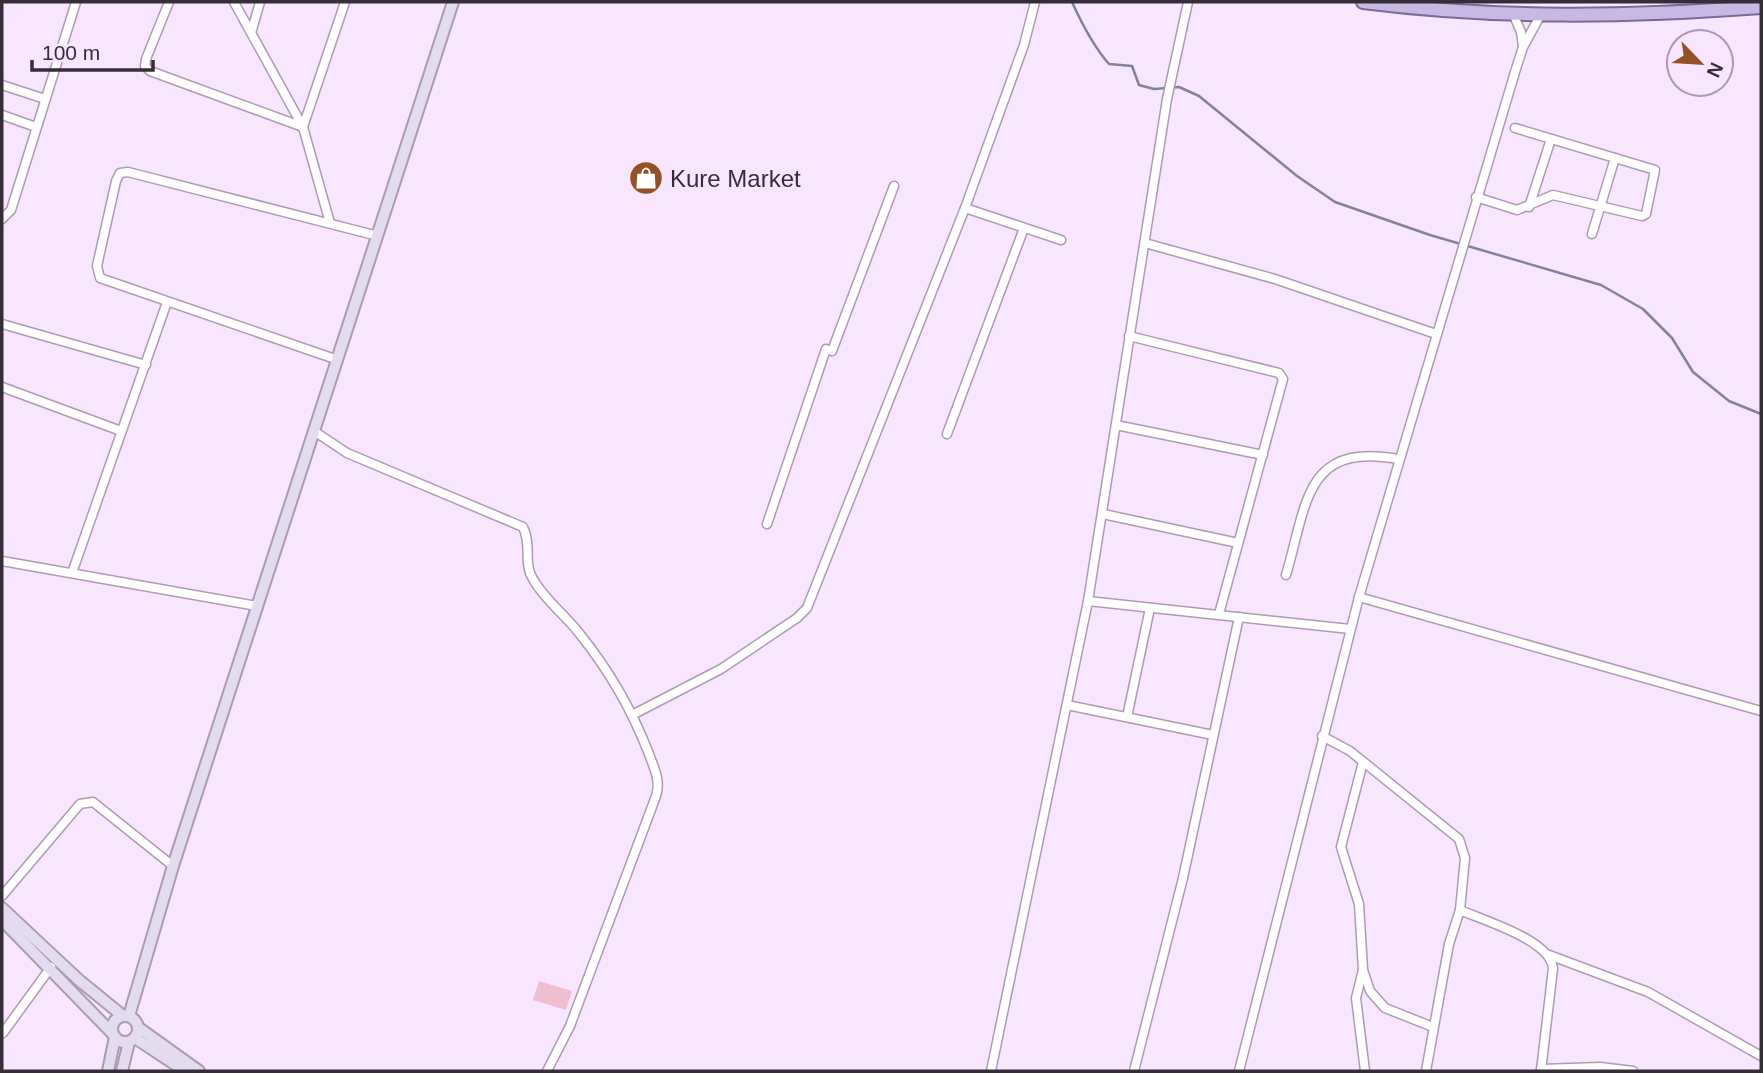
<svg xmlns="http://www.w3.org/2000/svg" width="1763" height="1073" font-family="Helvetica,sans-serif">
	<rect width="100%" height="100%" fill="#f8e5ff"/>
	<polygon fill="#efbfd0" points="539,981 572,991 566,1010 533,1000"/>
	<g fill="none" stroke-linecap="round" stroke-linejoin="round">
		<path stroke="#8181a2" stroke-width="2.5" d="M1072 2C1082 24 1093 46 1109 64L1132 66 1139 85 1154 89 1179 87 1199 96 1297 176 1335 202 1430 235 1601 285 1643 309 1672 338 1693 372 1729 401 1761 414"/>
		<g stroke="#ad9bb3" stroke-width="11">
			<g id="street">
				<polyline points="169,2 146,59 145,66 150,71 303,127 345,2"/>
				<polyline points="234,2 303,127 330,223"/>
				<polyline points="1514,16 1521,32 1523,46"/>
				<polyline points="252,30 260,2"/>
				<polyline points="2,85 45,99"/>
				<polyline points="2,115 36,127"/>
				<polyline points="1476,197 1517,210 1553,195 1642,216 1646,214 1655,170 1515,128"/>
				<polyline points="1529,207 1551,139"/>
				<polyline points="965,208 1061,240"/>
				<polyline points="2,219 11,210 76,2"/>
				<polyline points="1592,234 1615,158"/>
				<polyline points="1145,243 1275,279 1436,334"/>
				<polyline points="2,324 146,365"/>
				<polyline points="1129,336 1279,373 1283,379 1219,614"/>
				<polyline points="832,351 894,186"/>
				<polyline points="338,360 100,278 97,266 116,181 120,173 128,172 378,236"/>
				<polyline points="2,387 121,431"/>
				<polyline points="1116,425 1263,455"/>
				<path d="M314 431 347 453 523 527C532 545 523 564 533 579 544 599 565 615 579 633 609 670 632 710 649 754 654 768 661 781 656 796L570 1026 547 1071"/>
				<polyline points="947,434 1024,228"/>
				<polyline points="1103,514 1238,543"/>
				<polyline points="767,524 826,349"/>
				<polyline points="2,561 257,606"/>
				<polyline points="72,573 167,302"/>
				<path d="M1286 575C1307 505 1304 442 1398 459"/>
				<polyline points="1359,597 1761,711"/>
				<polyline points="1088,601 1350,629"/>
				<polyline points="1067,705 1213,735"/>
				<polyline points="634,714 721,669 797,618 807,608 965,208 1024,45 1035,2"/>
				<polyline points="1127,717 1150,608"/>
				<path d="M1322 736 1350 751 1459 839 1465 858 1460 910C1485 921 1550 940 1553 968L1541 1071"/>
				<polyline points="1363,762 1341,847 1359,904 1363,970 1370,991 1385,1008 1433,1027"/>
				<polyline points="2,896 80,804 93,802 173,866"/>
				<polyline points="1549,955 1648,992 1761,1056"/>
				<polyline points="1363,970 1356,998 1365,1071"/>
				<polyline points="3,1033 51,967"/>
				<polyline points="1541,1069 1600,1067 1633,1071"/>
				<polyline points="991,1071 1088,601 1167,99 1188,2"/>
				<polyline points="1134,1071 1183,878 1239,617"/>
				<polyline points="1239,1071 1359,597 1515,72 1523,47 1540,16"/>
				<polyline points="1426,1071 1449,944 1460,910"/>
			</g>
		</g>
		<g stroke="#ad9bb3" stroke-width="14">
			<g id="secondary">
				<polyline points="2,908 80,981 123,1016"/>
				<polyline points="2,920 112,1033"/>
				<circle cx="125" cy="1029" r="13"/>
				<polyline points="129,1016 173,866 453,2"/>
				<polyline points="139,1028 199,1071"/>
				<polyline points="135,1038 185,1071"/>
				<polyline points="108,1071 115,1037"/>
				<polyline points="122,1071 129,1042"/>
			</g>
		</g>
		<g stroke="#7b6a9a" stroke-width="16">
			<path id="primary" d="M1363 2C1498 19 1626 17 1761 7"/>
		</g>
		<use href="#street" stroke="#fff" stroke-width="8"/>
		<use href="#secondary" stroke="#e3dcf1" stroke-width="10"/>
		<use href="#primary" stroke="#c7b9e2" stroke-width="12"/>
	</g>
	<defs>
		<g id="shop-disc" transform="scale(1.75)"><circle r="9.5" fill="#955024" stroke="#f8e5ff"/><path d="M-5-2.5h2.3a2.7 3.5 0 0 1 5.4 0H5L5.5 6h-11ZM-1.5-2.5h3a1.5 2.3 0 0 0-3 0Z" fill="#fff"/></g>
	</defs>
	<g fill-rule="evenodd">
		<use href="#shop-disc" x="646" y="178"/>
	</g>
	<g text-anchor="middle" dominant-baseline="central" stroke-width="7" stroke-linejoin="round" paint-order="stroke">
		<g font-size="24" fill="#352e38" stroke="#f8e5ff" text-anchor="start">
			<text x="670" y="178">Kure Market</text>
		</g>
	</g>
	<rect width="1763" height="1073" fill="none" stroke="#352e38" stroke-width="7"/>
	<g transform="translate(1700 63) rotate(115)"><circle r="33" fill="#f8e5ff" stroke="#aa9caf" stroke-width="2"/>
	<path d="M0-5L12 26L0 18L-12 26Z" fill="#955024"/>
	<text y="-10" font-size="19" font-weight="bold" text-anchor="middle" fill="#352e38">N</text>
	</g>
	<path d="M32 60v10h121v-10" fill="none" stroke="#352e38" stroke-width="3.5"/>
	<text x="42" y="60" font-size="21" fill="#352e38" stroke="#f8e5ff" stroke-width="5" paint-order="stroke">100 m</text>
</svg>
